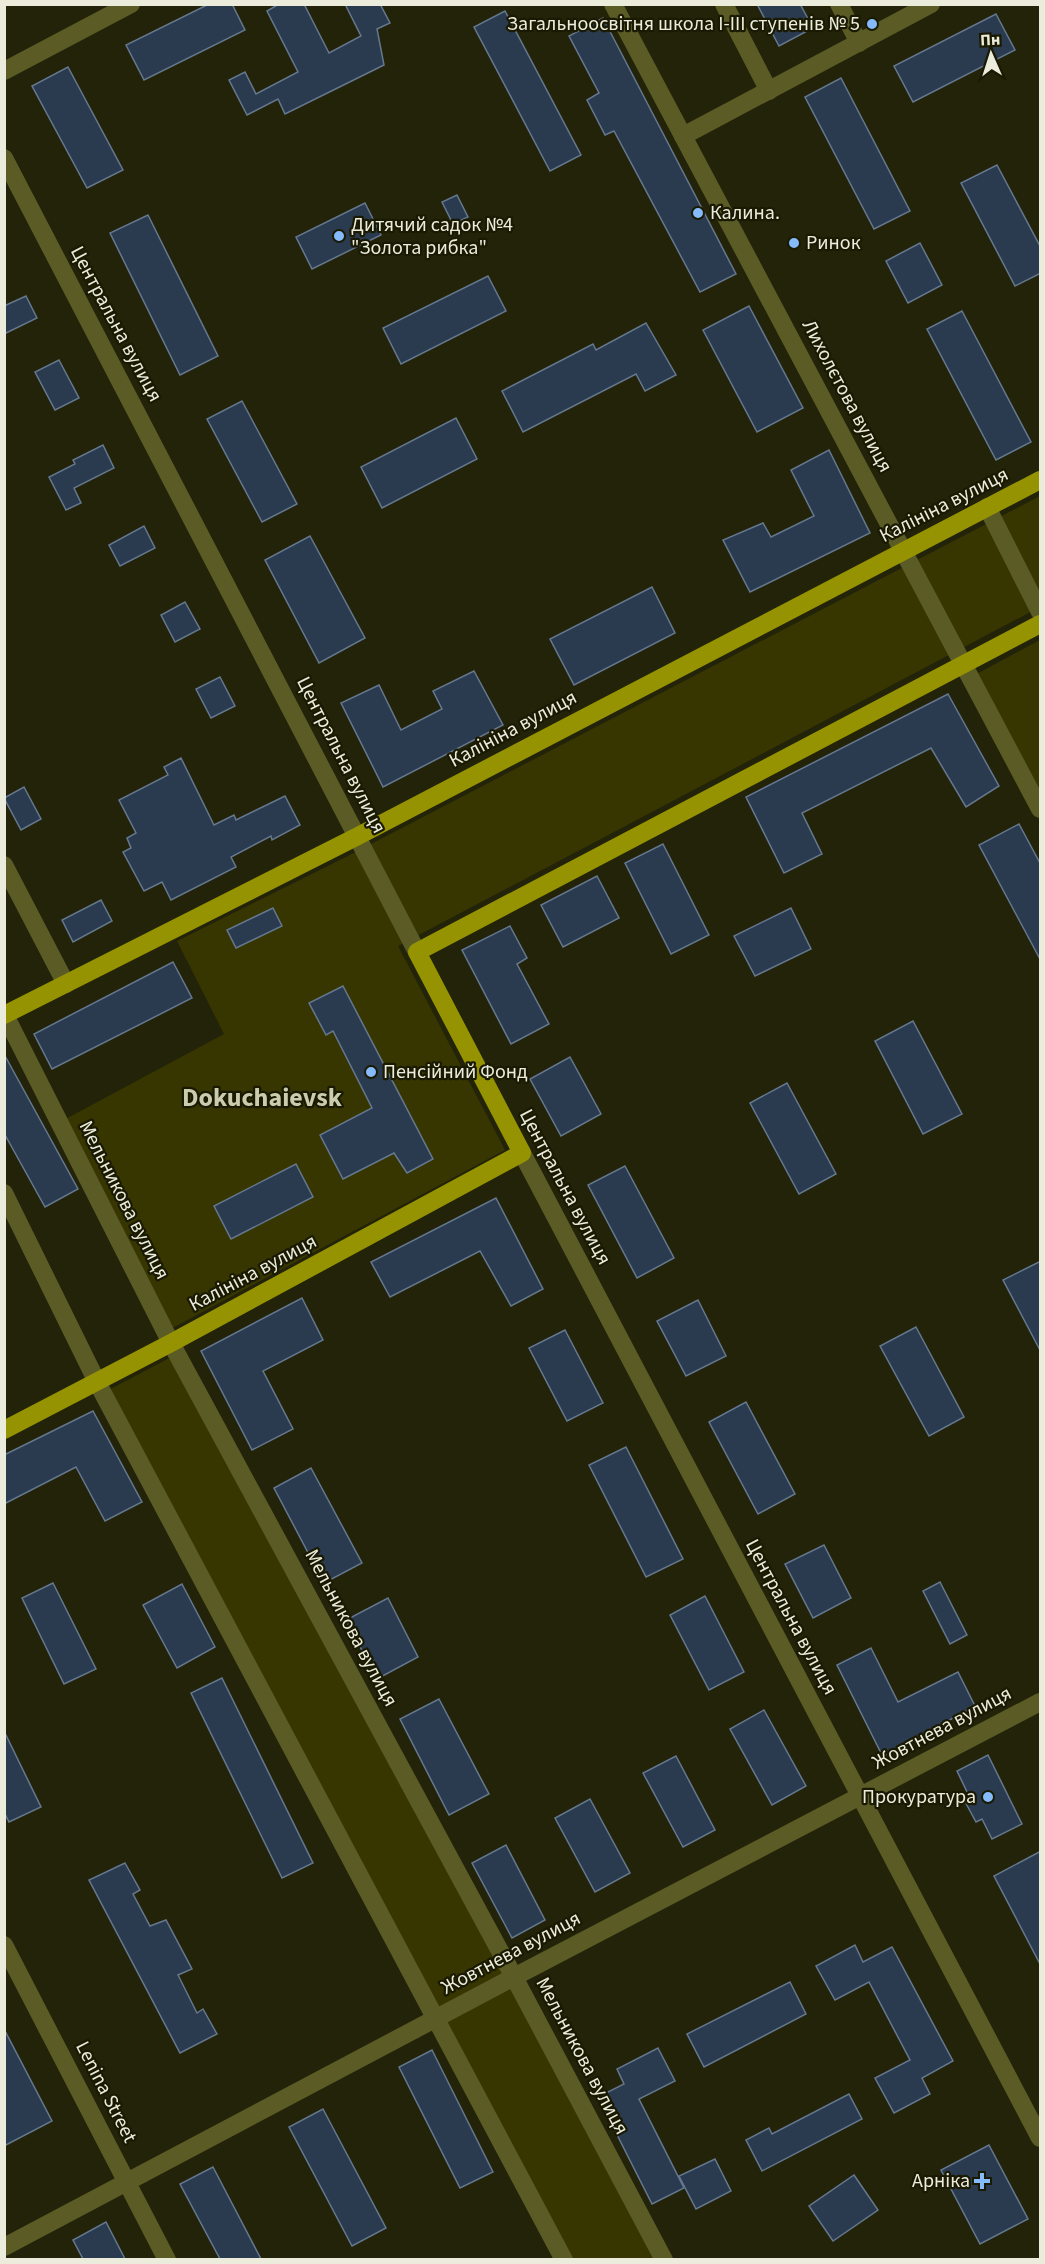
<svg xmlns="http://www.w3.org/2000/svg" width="1045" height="2264" font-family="'Source Sans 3',sans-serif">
	<rect width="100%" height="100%" fill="#232309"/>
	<g fill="#373600">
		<polygon points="1040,496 1040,607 398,946 505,1150 165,1332 60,1122 224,1034 177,941 350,855"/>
		<polygon points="1040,640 1040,809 971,677"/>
		<polygon points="177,1354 665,2259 563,2259 103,1393"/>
	</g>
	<g fill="#2a3b50" stroke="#65788f" stroke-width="1.5">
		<polygon points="209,4 232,4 245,30 144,80 126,45"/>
		<polygon points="279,4 304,4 329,53 361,36 345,4 380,4 390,23 377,29 384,65 285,114 278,99 247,115 229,80 245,72 256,94 298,72 267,11"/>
		<polygon points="757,4 800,4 813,28 779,46"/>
		<polygon points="505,11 581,155 550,171 474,27"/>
		<polygon points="996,14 1015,50 913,102 894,66"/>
		<polygon points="603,18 736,274 700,292 614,131 605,135 587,100 599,93 569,36"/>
		<polygon points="68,67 123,170 87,188 32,86"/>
		<polygon points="841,78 910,211 874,229 805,97"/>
		<polygon points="997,165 1041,248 1041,273 1015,286 961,183"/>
		<polygon points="457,195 468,217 453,224 442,202"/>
		<polygon points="365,203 381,235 312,269 296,237"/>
		<polygon points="148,215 218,356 180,375 110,233"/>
		<polygon points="920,243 942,285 908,303 886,261"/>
		<polygon points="488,276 506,311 401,364 383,328"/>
		<polygon points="26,296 37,318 4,334 4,306"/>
		<polygon points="749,306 803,408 757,432 703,330"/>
		<polygon points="962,311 1031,442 996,460 927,329"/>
		<polygon points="646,323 676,375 645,391 636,374 523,432 502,391 593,344 596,350"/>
		<polygon points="59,360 79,398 55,410 35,372"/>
		<polygon points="242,401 297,504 262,522 207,419"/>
		<polygon points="456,418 477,459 382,508 361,467"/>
		<polygon points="103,445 114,468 74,488 81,503 66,510 49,477 75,464 73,460"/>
		<polygon points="829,450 870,533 750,592 723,540 763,523 771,537 814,516 791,470"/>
		<polygon points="144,526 155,548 120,566 109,545"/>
		<polygon points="310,536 365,638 319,663 265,560"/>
		<polygon points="652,587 675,633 574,685 550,639"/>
		<polygon points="185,602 200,629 175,642 161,615"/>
		<polygon points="474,671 503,725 383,787 341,703 379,685 401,730 442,709 433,691"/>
		<polygon points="220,677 235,706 211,718 196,689"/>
		<polygon points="948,694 999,786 966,807 931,748 802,813 822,854 784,873 746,797"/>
		<polygon points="181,758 214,825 234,815 236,820 285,796 300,825 272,840 271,836 231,857 236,867 171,900 162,882 144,891 123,852 131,848 127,838 136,833 119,800 168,775 164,767"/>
		<polygon points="24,787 41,819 21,830 4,798"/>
		<polygon points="1019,824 1041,865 1041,961 979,845"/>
		<polygon points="663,844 709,935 671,954 625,863"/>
		<polygon points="597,876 619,918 563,947 541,905"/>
		<polygon points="101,900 112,921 73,942 62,920"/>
		<polygon points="273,908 282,926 236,948 227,930"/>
		<polygon points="791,908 811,949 755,976 734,936"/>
		<polygon points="510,926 527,958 517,964 549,1024 511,1044 462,950"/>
		<polygon points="173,962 192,998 52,1069 34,1034"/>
		<polygon points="343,986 433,1159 407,1173 394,1153 343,1179 320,1135 372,1108 333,1031 326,1035 309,1003"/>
		<polygon points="913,1021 962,1114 923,1134 875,1041"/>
		<polygon points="4,1054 78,1189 45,1207 4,1133"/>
		<polygon points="570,1057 601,1114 561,1136 530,1079"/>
		<polygon points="787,1083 836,1174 799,1194 750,1103"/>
		<polygon points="296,1164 313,1197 231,1239 214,1206"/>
		<polygon points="625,1166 674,1258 637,1278 588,1185"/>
		<polygon points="496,1198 543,1289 511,1306 480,1251 390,1297 371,1262"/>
		<polygon points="1041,1261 1041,1352 1003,1280"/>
		<polygon points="302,1298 323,1340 263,1371 293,1429 252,1450 201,1351"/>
		<polygon points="698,1300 726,1356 686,1376 657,1321"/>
		<polygon points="916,1327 964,1417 929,1436 880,1346"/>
		<polygon points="565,1330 603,1403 567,1421 529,1348"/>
		<polygon points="746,1402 795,1494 758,1514 709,1422"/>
		<polygon points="93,1411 142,1502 105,1521 76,1467 4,1504 4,1455"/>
		<polygon points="626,1447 683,1559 646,1577 589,1465"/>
		<polygon points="311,1468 362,1563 324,1583 274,1488"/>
		<polygon points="824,1545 851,1598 813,1618 785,1564"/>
		<polygon points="940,1582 967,1635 950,1644 923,1591"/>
		<polygon points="53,1583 96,1669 64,1684 22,1598"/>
		<polygon points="182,1584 215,1647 177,1668 143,1605"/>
		<polygon points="705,1596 744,1672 709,1690 670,1615"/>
		<polygon points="388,1598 418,1657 377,1679 346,1620"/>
		<polygon points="871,1648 898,1702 958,1672 975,1706 883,1757 837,1665"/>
		<polygon points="222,1678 313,1863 282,1878 191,1693"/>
		<polygon points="439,1699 489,1794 449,1815 400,1719"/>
		<polygon points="764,1710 806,1786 772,1805 730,1729"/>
		<polygon points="4,1731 41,1807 9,1822 4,1812"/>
		<polygon points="988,1755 1022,1824 992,1839 982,1819 976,1822 963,1798 969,1796 957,1771"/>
		<polygon points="676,1756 715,1830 683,1847 643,1773"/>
		<polygon points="590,1799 630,1873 595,1892 555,1818"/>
		<polygon points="506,1845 545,1920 512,1938 472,1863"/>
		<polygon points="1041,1851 1041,1966 994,1876"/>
		<polygon points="125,1863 140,1890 133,1894 150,1926 166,1920 192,1969 178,1975 197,2013 203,2009 217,2034 180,2053 89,1880"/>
		<polygon points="855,1945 863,1962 892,1947 953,2061 922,2078 930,2094 894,2113 875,2078 910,2060 869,1982 835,2000 816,1966"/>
		<polygon points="790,1982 806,2014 704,2067 687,2034"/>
		<polygon points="4,2029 52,2121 4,2146"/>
		<polygon points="658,2048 675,2081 639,2099 684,2188 652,2204 598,2097 624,2084 617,2069"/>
		<polygon points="432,2050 493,2172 460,2188 399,2067"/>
		<polygon points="849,2094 862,2119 762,2171 746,2140 769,2128 772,2134"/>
		<polygon points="323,2109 386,2228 352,2246 289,2127"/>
		<polygon points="989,2145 1028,2219 980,2244 941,2170"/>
		<polygon points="715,2159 731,2191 696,2209 679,2176"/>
		<polygon points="213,2167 261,2259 220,2259 180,2184"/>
		<polygon points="854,2175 878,2210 833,2241 809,2206"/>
		<polygon points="106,2222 125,2259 83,2259 73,2240"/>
	</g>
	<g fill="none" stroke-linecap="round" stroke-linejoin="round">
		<g stroke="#5b5b26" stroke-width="18">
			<polyline points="613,4 1040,809"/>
			<polyline points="724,4 769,91"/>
			<polyline points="839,4 859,43"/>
			<polyline points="4,71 131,4"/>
			<polyline points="683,136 931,4"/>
			<polyline points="4,158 417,952"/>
			<polyline points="987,507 1040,612"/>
			<polyline points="4,865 66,984"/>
			<polyline points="5,1015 171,1343 514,1977 664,2260"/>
			<polyline points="522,1153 1040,2138"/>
			<polyline points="4,1193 97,1382 564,2260"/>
			<polyline points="4,1945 167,2260"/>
			<polyline points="4,2247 514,1977 1040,1702"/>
		</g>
		<g stroke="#959302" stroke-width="18">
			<polyline points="4,1015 358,836 1040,480"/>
			<polyline points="4,1430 171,1343 522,1153 417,952 1040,624"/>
		</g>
	</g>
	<g fill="#85bbfb" stroke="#1a1a02" stroke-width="2">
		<circle cx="872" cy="24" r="6"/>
		<circle cx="698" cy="213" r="6"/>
		<circle cx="339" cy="236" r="6"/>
		<circle cx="794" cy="243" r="6"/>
		<circle cx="371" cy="1072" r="6"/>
		<circle cx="988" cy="1797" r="6"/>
		<path d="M979 2172h6v6h6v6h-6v6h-6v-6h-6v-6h6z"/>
	</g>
	<g text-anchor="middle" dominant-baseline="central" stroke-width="4.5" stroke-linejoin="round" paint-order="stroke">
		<g font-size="20" fill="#ebecdc" stroke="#1a1a02" text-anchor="start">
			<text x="860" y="24" text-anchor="end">Загальноосвітня школа І-ІІІ ступенів № 5</text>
			<text x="710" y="213">Калина.</text>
			<text x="351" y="225">Дитячий садок №4<tspan x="351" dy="23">"Золота рибка"</tspan></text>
			<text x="806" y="243">Ринок</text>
			<text x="383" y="1072">Пенсійний Фонд</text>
			<text x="976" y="1797" text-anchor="end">Прокуратура</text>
			<text x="970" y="2181" text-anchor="end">Арніка</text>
		</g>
		<g font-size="20" fill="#ebecdc" stroke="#1a1a02">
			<text transform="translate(116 324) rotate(62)">Центральна вулиця</text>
			<text transform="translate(847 396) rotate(62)">Лихолєтова вулиця</text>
			<text transform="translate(944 505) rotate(-27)">Калініна вулиця</text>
			<text transform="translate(513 729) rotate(-28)">Калініна вулиця</text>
			<text transform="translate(341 755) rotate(63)">Центральна вулиця</text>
			<text transform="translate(565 1187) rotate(62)">Центральна вулиця</text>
			<text transform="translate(124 1200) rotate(63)">Мельникова вулиця</text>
			<text transform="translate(253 1273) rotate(-28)">Калініна вулиця</text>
			<text transform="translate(791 1617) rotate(62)">Центральна вулиця</text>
			<text transform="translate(351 1628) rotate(62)">Мельникова вулиця</text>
			<text transform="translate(942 1728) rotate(-28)">Жовтнева вулиця</text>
			<text transform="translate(511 1953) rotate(-28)">Жовтнева вулиця</text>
			<text transform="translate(582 2056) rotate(62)">Мельникова вулиця</text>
			<text transform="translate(106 2092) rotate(63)">Lenina Street</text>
		</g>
		<g font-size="26" font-weight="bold" fill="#cbccad" stroke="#1a1a02">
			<text x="262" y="1097">Dokuchaievsk</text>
		</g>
	</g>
	<rect width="1045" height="2264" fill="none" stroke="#ebecdc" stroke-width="12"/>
	<g transform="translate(991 54) rotate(357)" stroke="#1a1a02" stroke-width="4.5" paint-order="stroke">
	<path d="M0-4.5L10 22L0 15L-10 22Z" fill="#ebecdc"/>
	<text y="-9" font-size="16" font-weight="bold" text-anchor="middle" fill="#ebecdc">Пн</text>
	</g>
</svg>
